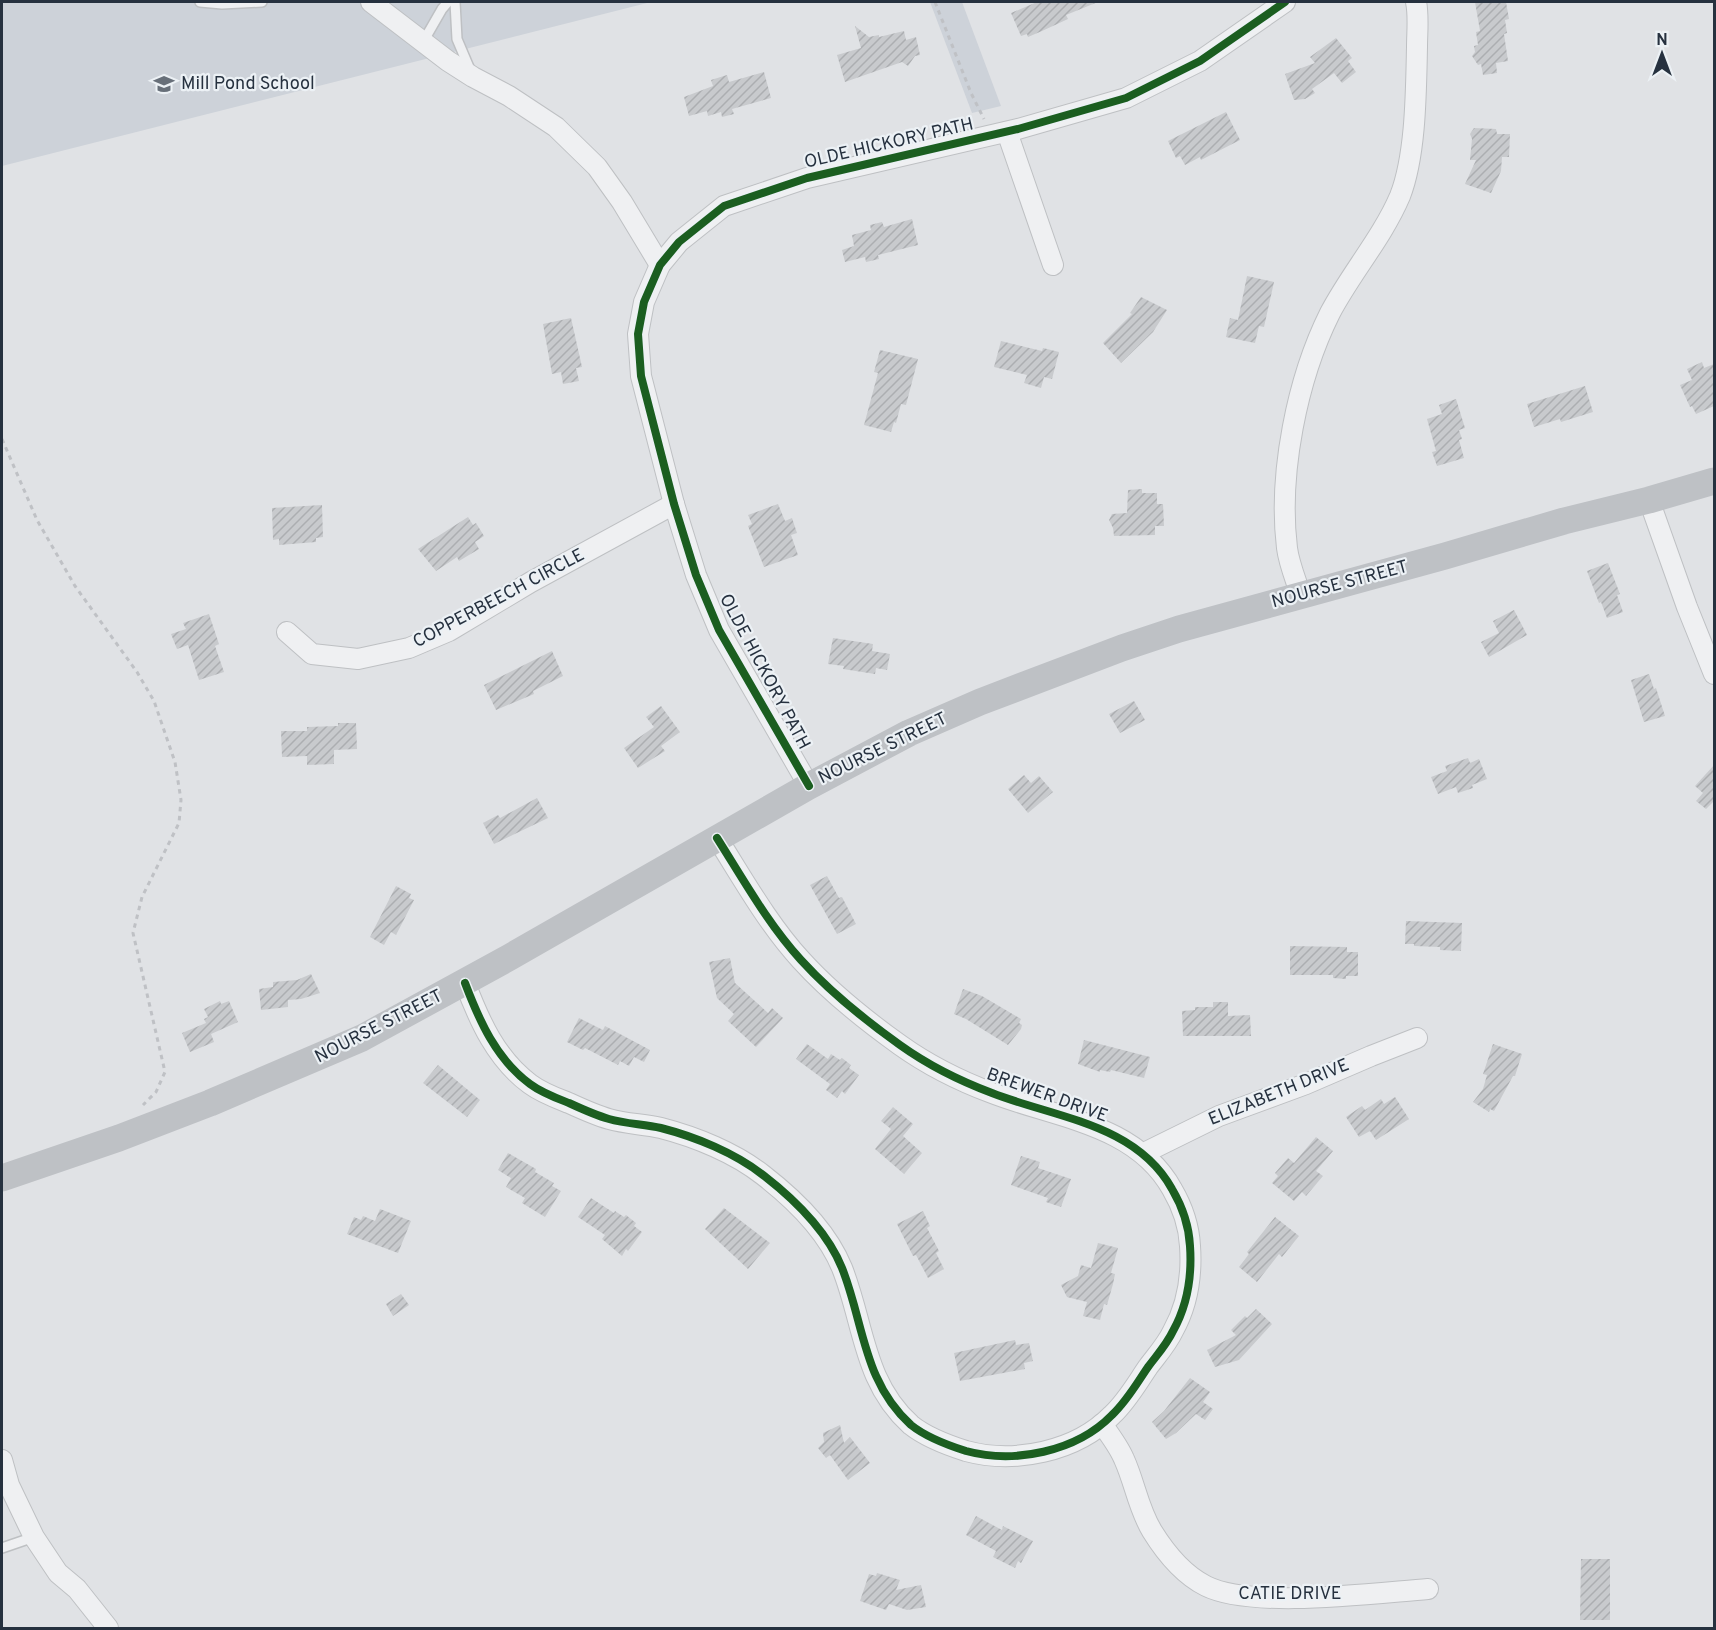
<svg xmlns="http://www.w3.org/2000/svg" width="1716" height="1630" font-family="Overpass,sans-serif">
	<defs>
		<pattern id="building-hatch" width="6" height="6" patternUnits="userSpaceOnUse" patternTransform="scale(1.5)"><rect width="6" height="6" fill="#c8cacd"/><path d="M-1 1l2-2M0 6l6-6M5 7l2-2" fill="none" stroke="#acaeb1"/></pattern>
	</defs>
	<rect width="100%" height="100%" fill="#e0e2e5"/>
	<g fill="#cdd2d9">
		<polygon points="2,2 651,2 2,166"/>
		<polygon points="930,2 962,2 1001,106 972,113"/>
	</g>
	<g fill="url(#building-hatch)">
		<polygon points="1037,2 1098,2 1066,15 1068,19 1042,31 1028,37 1027,34 1021,36 1011,13"/>
		<polygon points="1475,2 1506,2 1509,19 1505,20 1507,33 1504,34 1508,61 1496,63 1497,73 1483,75 1481,64 1478,65 1472,56 1475,52 1474,46 1478,45 1476,32 1480,31"/>
		<polygon points="855,26 869,37 879,35 879,37 904,31 906,40 916,37 920,55 915,56 908,66 902,62 845,82 837,55 861,48"/>
		<polygon points="1336,38 1352,58 1348,61 1356,72 1342,83 1334,73 1312,89 1315,93 1305,99 1294,100 1285,74 1315,63 1310,57"/>
		<polygon points="764,72 771,98 732,109 734,114 722,117 721,112 708,116 707,111 689,116 684,97 713,86 711,80 727,75 729,82"/>
		<polygon points="1226,112 1240,140 1201,160 1200,157 1185,165 1180,156 1176,158 1168,141"/>
		<polygon points="1474,128 1496,129 1497,134 1510,134 1509,157 1502,157 1501,171 1491,193 1465,184 1476,160 1470,160 1472,139 1470,134"/>
		<polygon points="912,219 918,245 878,255 879,259 866,262 865,257 845,262 842,250 854,246 852,235 871,230 870,225 882,222 884,227"/>
		<polygon points="1247,276 1274,282 1264,327 1259,326 1255,343 1226,337 1230,318 1238,320"/>
		<polygon points="1141,297 1167,310 1153,332 1121,363 1103,343 1132,314 1130,313"/>
		<polygon points="571,318 582,367 576,368 579,381 563,384 561,372 552,374 543,324"/>
		<polygon points="1001,341 1042,351 1043,348 1059,352 1052,379 1044,377 1041,388 1024,383 1027,375 994,367"/>
		<polygon points="880,350 918,359 906,405 901,404 896,423 894,422 891,432 864,425 878,373 874,372"/>
		<polygon points="1702,362 1704,368 1714,364 1714,406 1696,414 1692,406 1690,407 1680,385 1692,380 1687,369"/>
		<polygon points="1585,386 1593,412 1561,422 1560,419 1534,427 1527,404"/>
		<polygon points="1456,399 1465,428 1459,430 1462,439 1459,440 1464,458 1437,466 1432,452 1436,451 1427,419 1442,414 1439,405"/>
		<polygon points="1142,489 1142,493 1157,493 1157,504 1163,504 1164,526 1155,526 1155,535 1114,536 1113,528 1109,520 1112,514 1127,513 1128,490"/>
		<polygon points="778,504 785,521 792,518 797,533 791,535 798,555 764,567 748,526 752,524 748,515"/>
		<polygon points="322,505 323,537 316,538 316,542 279,545 279,539 273,540 272,508"/>
		<polygon points="468,517 473,525 476,523 484,536 475,542 479,549 459,561 457,557 436,571 418,549"/>
		<polygon points="1608,563 1620,594 1617,595 1623,612 1607,618 1601,602 1599,603 1587,571"/>
		<polygon points="1514,610 1527,635 1489,657 1481,642 1499,633 1493,621"/>
		<polygon points="209,614 219,644 215,646 224,672 199,680 188,645 177,649 171,634 186,629 183,623"/>
		<polygon points="833,638 873,644 872,651 890,654 887,670 876,668 875,674 843,669 844,666 828,664"/>
		<polygon points="552,651 563,676 533,691 534,694 496,710 484,685"/>
		<polygon points="1649,674 1654,689 1656,688 1665,716 1644,722 1631,680"/>
		<polygon points="1134,701 1145,720 1120,733 1109,714"/>
		<polygon points="661,706 680,732 661,746 665,751 638,768 624,748 654,727 646,717"/>
		<polygon points="338,723 356,723 357,749 334,750 334,764 307,765 307,756 282,757 281,731 307,731 307,727 338,726"/>
		<polygon points="1468,758 1470,763 1479,759 1487,779 1472,785 1473,788 1458,793 1456,787 1438,794 1431,777 1447,771 1445,766"/>
		<polygon points="1714,765 1714,804 1713,802 1706,809 1696,801 1703,793 1695,786"/>
		<polygon points="1024,775 1031,783 1039,776 1053,792 1028,813 1008,789"/>
		<polygon points="537,798 548,818 494,844 483,823 498,815 500,818"/>
		<polygon points="827,876 839,898 842,897 856,924 837,934 810,885"/>
		<polygon points="396,886 411,894 409,898 414,900 396,935 391,932 384,945 370,937"/>
		<polygon points="1406,921 1462,923 1461,951 1440,950 1440,947 1414,946 1414,944 1405,944"/>
		<polygon points="1290,946 1347,947 1347,952 1358,952 1358,976 1346,976 1346,979 1333,978 1333,975 1290,975"/>
		<polygon points="730,958 735,983 768,1013 772,1008 783,1018 756,1047 728,1021 734,1014 717,998 709,962"/>
		<polygon points="311,974 320,993 301,999 288,1000 288,1007 261,1010 259,989 273,987 273,982 297,980"/>
		<polygon points="963,989 982,996 1021,1019 1019,1023 1022,1025 1021,1029 1008,1045 966,1019 954,1014"/>
		<polygon points="220,1001 221,1004 229,1001 238,1022 211,1034 214,1042 190,1052 182,1033 206,1023 204,1019 208,1017 204,1009"/>
		<polygon points="1213,1002 1228,1002 1228,1016 1250,1015 1251,1036 1183,1036 1182,1011 1195,1010 1195,1007 1213,1007"/>
		<polygon points="579,1018 603,1030 605,1026 650,1050 644,1062 634,1057 629,1066 620,1061 618,1065 585,1048 583,1050 567,1042"/>
		<polygon points="1084,1040 1150,1057 1144,1078 1111,1070 1110,1072 1100,1070 1100,1072 1078,1064"/>
		<polygon points="807,1044 828,1059 831,1054 840,1060 842,1058 851,1065 849,1068 859,1075 845,1094 842,1091 837,1098 826,1090 830,1084 796,1059"/>
		<polygon points="1493,1044 1522,1054 1515,1076 1513,1076 1494,1111 1490,1109 1489,1112 1473,1102 1483,1089 1487,1075 1483,1074"/>
		<polygon points="438,1065 480,1100 467,1117 423,1083"/>
		<polygon points="1395,1097 1409,1119 1376,1140 1370,1131 1359,1137 1346,1117 1362,1106 1365,1110 1381,1099 1384,1104"/>
		<polygon points="893,1107 913,1124 903,1136 922,1153 904,1174 875,1149 891,1129 881,1121"/>
		<polygon points="1316,1137 1333,1151 1316,1171 1323,1176 1306,1196 1302,1192 1294,1201 1272,1183 1278,1176 1275,1173 1288,1158 1294,1163"/>
		<polygon points="508,1153 536,1169 535,1172 554,1183 552,1186 561,1191 545,1217 522,1203 525,1198 506,1187 511,1178 498,1170"/>
		<polygon points="1021,1156 1040,1162 1038,1168 1071,1179 1061,1207 1046,1202 1048,1198 1011,1185"/>
		<polygon points="591,1198 614,1213 615,1211 624,1217 626,1215 636,1223 634,1226 642,1232 628,1251 626,1249 622,1256 602,1239 605,1235 578,1217"/>
		<polygon points="724,1208 770,1243 748,1269 705,1229"/>
		<polygon points="380,1209 411,1221 398,1253 347,1234 354,1217 361,1220 363,1216 375,1221"/>
		<polygon points="923,1211 930,1226 927,1228 939,1251 936,1253 944,1269 928,1278 916,1255 913,1256 897,1224"/>
		<polygon points="1275,1217 1299,1236 1282,1257 1279,1254 1257,1282 1239,1267 1249,1254 1247,1252"/>
		<polygon points="1098,1243 1118,1248 1111,1273 1115,1274 1113,1284 1107,1305 1104,1304 1100,1320 1083,1316 1087,1302 1067,1297 1061,1285 1078,1276 1081,1265 1091,1268"/>
		<polygon points="401,1294 409,1305 393,1316 386,1304"/>
		<polygon points="1256,1309 1272,1324 1239,1360 1215,1367 1207,1350 1236,1335 1231,1330 1245,1316 1247,1318"/>
		<polygon points="1015,1340 1016,1345 1029,1343 1033,1361 1024,1363 1025,1369 960,1381 954,1353"/>
		<polygon points="1190,1378 1210,1392 1203,1402 1213,1409 1205,1420 1196,1414 1176,1433 1166,1439 1152,1422 1164,1411"/>
		<polygon points="840,1425 844,1443 850,1437 870,1463 848,1480 830,1455 826,1458 818,1448 824,1442 823,1433"/>
		<polygon points="976,1516 1002,1530 1003,1526 1033,1541 1021,1563 1018,1561 1015,1568 993,1557 996,1551 966,1535"/>
		<polygon points="1581,1559 1610,1559 1610,1620 1580,1620"/>
		<polygon points="877,1573 900,1580 896,1590 921,1585 926,1607 907,1610 889,1604 886,1610 860,1601 869,1574 876,1576"/>
	</g>
	<g fill="none" stroke-linecap="round" stroke-linejoin="round">
		<g stroke="#bec0c3" stroke-width="12">
			<g id="lane">
				<polyline points="200,2 222,4 262,2"/>
				<polyline points="455,2 457,39 471,72"/>
				<polyline points="423,42 442,9 448,2"/>
				<polyline points="2,1548 34,1537"/>
			</g>
		</g>
		<g stroke="#bec0c3" stroke-width="22">
			<g id="street">
				<polyline points="371,2 448,61 473,77 509,96 556,127 597,167 622,202 660,265"/>
				<polyline points="1007,132 1053,265"/>
				<polyline points="1649,500 1687,607 1714,674"/>
				<path d="M1301 596C1296 580 1289 564 1287 548 1278 474 1297 379 1330 313 1351 273 1382 238 1400 196 1416 155 1416 91 1417 47 1417 32 1419 16 1416 2"/>
				<polyline points="287,632 312,654 358,659 409,648 449,631 531,582 674,504"/>
				<polyline points="809,786 719,630 696,575 674,504 641,376 638,334 644,302 660,265 679,242 724,206 807,178 1018,129 1126,98 1200,61 1285,2"/>
				<path d="M465 983C479 1020 496 1059 530 1084 542 1093 556 1098 569 1103 582 1109 595 1115 609 1119 626 1124 644 1124 661 1128 696 1137 735 1153 763 1175 794 1199 827 1231 842 1268 864 1323 863 1382 911 1425 926 1437 947 1445 966 1451 1014 1464 1076 1452 1112 1415 1127 1401 1137 1383 1148 1367 1157 1355 1167 1344 1173 1331 1187 1306 1192 1275 1190 1246 1189 1226 1182 1206 1172 1189 1136 1124 1056 1118 992 1093 960 1081 928 1065 900 1045 865 1020 830 992 801 960 768 924 743 879 717 838"/>
				<polyline points="1144,1153 1219,1116 1306,1084 1371,1056 1417,1038"/>
				<path d="M1102 1424C1110 1435 1119 1447 1124 1459 1135 1483 1138 1508 1152 1531 1165 1552 1184 1575 1206 1586 1252 1609 1374 1593 1428 1589"/>
				<polyline points="2,1460 9,1485 34,1537 58,1573 77,1589 108,1628"/>
			</g>
		</g>
		<g stroke="#bfc1c5" stroke-width="3" stroke-dasharray="4.5 4.5" stroke-linecap="butt">
			<polyline points="935,2 971,93 984,119"/>
			<polyline points="2,439 37,520 75,586 137,672 154,701 175,762 181,800 179,823 142,897 133,933 165,1072 156,1092 143,1105"/>
		</g>
		<use href="#lane" stroke="#eff0f2" stroke-width="9"/>
		<use href="#street" stroke="#eff0f2" stroke-width="20"/>
		<polyline stroke="#bec1c5" stroke-width="27" points="2,1178 119,1138 210,1103 362,1038 510,957 809,786 909,733 980,702 1122,648 1179,629 1445,556 1564,521 1649,500 1714,481"/>
		<g stroke="#ecf1f5" stroke-width="11">
			<g id="cycleway">
				<polyline points="809,786 719,630 696,575 674,504 641,376 638,334 644,302 660,265 679,242 724,206 807,178 1018,129 1126,98 1200,61 1285,2"/>
				<path d="M465 983C479 1020 496 1059 530 1084 542 1093 556 1098 569 1103 582 1109 595 1115 609 1119 626 1124 644 1124 661 1128 696 1137 735 1153 763 1175 794 1199 827 1231 842 1268 864 1323 863 1382 911 1425 926 1437 947 1445 966 1451 1014 1464 1076 1452 1112 1415 1127 1401 1137 1383 1148 1367 1157 1355 1167 1344 1173 1331 1187 1306 1192 1275 1190 1246 1189 1226 1182 1206 1172 1189 1136 1124 1056 1118 992 1093 960 1081 928 1065 900 1045 865 1020 830 992 801 960 768 924 743 879 717 838"/>
			</g>
		</g>
		<use href="#cycleway" stroke="#1b5e20" stroke-width="8"/>
	</g>
	<defs>
		<g id="school-bare" transform="scale(1.62)"><path d="M0-5L7-2L0 1L-7-2ZM-4 1L0 2.5L4 1V4Q0 6-4 4Z" fill="#676f79" stroke="#ecf1f5" stroke-width="2.5" paint-order="stroke"/></g>
	</defs>
	<g fill-rule="evenodd">
		<use href="#school-bare" x="164" y="84"/>
	</g>
	<g text-anchor="middle" dominant-baseline="central" stroke-width="4.5" stroke-linejoin="round" paint-order="stroke">
		<g font-size="18" fill="#26313f" stroke="#ecf1f5" text-anchor="start">
			<text x="181" y="84">Mill Pond School</text>
		</g>
		<g font-size="18" fill="#26313f" stroke="#ecf1f5">
			<text transform="translate(889 144) rotate(-13)">OLDE HICKORY PATH</text>
			<text transform="translate(1340 585) rotate(-15)">NOURSE STREET</text>
			<text transform="translate(499 599) rotate(-28)">COPPERBEECH CIRCLE</text>
			<text transform="translate(764 672) rotate(62)">OLDE HICKORY PATH</text>
			<text transform="translate(883 749) rotate(-26)">NOURSE STREET</text>
			<text transform="translate(379 1027) rotate(-27)">NOURSE STREET</text>
			<text transform="translate(1279 1093) rotate(-22)">ELIZABETH DRIVE</text>
			<text transform="translate(1047 1096) rotate(20)">BREWER DRIVE</text>
			<text x="1290" y="1594">CATIE DRIVE</text>
		</g>
	</g>
	<rect width="1716" height="1630" fill="none" stroke="#26313f" stroke-width="6"/>
	<g transform="translate(1662 54)" stroke="#ecf1f5" stroke-width="4.5" paint-order="stroke">
	<path d="M0-4.5L10 22L0 15L-10 22Z" fill="#26313f"/>
	<text y="-9" font-size="16" font-weight="bold" text-anchor="middle" fill="#26313f">N</text>
	</g>
</svg>
